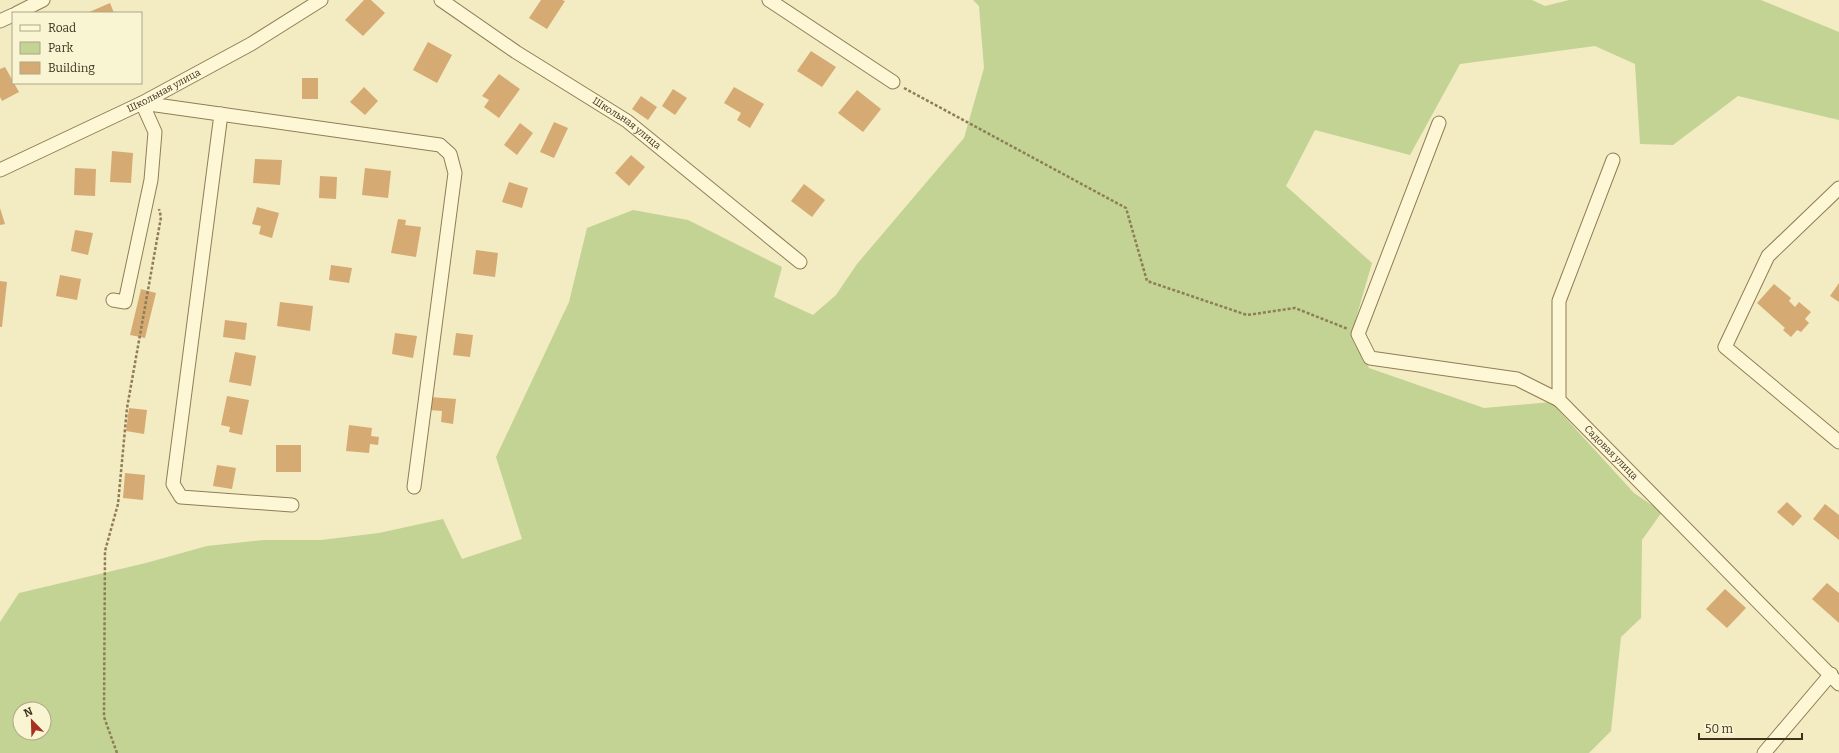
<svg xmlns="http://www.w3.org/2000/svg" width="1839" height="753" font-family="Bitter,serif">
	<rect width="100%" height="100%" fill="#f3ebc2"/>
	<path fill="#c2d394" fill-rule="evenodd" d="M973 0H1532L1545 6 1569 0H1761L1839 32V120L1738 96 1673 145 1640 144 1635 64 1595 46 1460 64 1410 155 1315 130 1286 186 1372 263 1352 332 1369 368 1484 408 1551 402 1634 493 1662 512 1642 540 1641 618 1621 637 1611 731 1589 753H0V622L19 593 146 563 207 546 264 540H321L379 533 443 519 462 559 522 539 496 457 569 302 587 228 633 210 688 220 782 267 774 297 813 315 836 295 857 264 964 138 984 68 979 6ZM20 709H44V733H20Z"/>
	<g fill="#d6aa73">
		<polygon points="364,0 371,0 385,13 363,36 345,20"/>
		<polygon points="541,0 562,0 565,1 547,29 529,18"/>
		<polygon points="110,3 114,13 87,13"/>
		<polygon points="428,42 452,55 437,83 413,70"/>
		<polygon points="811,51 836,67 822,87 797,71"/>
		<polygon points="5,67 19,92 2,101 0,97 0,69"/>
		<polygon points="499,74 520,89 499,118 484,107 489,100 482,96"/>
		<rect x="302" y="78" width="16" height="21"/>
		<polygon points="364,87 378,101 365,115 350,102"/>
		<polygon points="734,87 764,104 750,128 737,120 741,113 724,103"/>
		<polygon points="673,89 687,98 675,115 662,106"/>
		<polygon points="857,90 881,109 863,132 838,113"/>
		<polygon points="641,96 657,107 648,120 632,109"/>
		<polygon points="554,122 568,128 554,158 540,152"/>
		<polygon points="520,123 533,133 517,155 504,145"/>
		<polygon points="112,151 133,153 131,183 110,182"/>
		<polygon points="631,155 645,167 629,186 615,173"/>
		<polygon points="255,159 282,160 280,185 253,183"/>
		<polygon points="75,168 96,169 95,196 74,195"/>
		<polygon points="365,168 391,171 388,198 362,195"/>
		<polygon points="320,176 337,177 336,199 319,198"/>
		<polygon points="509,182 528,188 522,208 502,202"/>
		<polygon points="804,184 825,200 812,217 791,201"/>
		<polygon points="257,207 279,213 272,238 259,234 261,226 252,224"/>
		<polygon points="0,208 5,224 0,225"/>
		<polygon points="398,219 406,220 405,225 421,227 416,257 391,253"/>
		<polygon points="75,230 93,233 88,255 71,251"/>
		<polygon points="476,250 498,253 495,277 473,274"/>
		<polygon points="331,265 352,268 349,283 329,280"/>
		<polygon points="60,275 81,279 77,300 56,296"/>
		<polygon points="0,281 7,282 2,327 0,327"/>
		<polygon points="1839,283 1839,302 1830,296"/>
		<polygon points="1774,284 1791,298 1789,301 1795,307 1799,302 1811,312 1805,319 1809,323 1801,332 1797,330 1791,337 1783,330 1785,328 1757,303"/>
		<polygon points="141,289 156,293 145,338 130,335"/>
		<polygon points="280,302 313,306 310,331 277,326"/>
		<polygon points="225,320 247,323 245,340 223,337"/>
		<polygon points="395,333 417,336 413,358 392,354"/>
		<polygon points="456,333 473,335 470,357 453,355"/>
		<polygon points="235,352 256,356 251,386 229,382"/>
		<polygon points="227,396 249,400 242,435 229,432 230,427 221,425"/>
		<polygon points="430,397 456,399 453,424 441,422 442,411 429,410"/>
		<polygon points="129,408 147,410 144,434 126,431"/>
		<polygon points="349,425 372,428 371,436 379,437 378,445 370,444 369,453 346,451"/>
		<rect x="276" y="445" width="25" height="27"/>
		<polygon points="217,465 236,468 232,489 213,486"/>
		<polygon points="125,473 145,475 143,500 123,498"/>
		<polygon points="1787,502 1802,516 1793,526 1777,512"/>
		<polygon points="1825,504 1839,515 1839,540 1813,519"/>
		<polygon points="1827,583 1839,593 1839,623 1812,599"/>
		<polygon points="1725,589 1746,608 1727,628 1706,609"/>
	</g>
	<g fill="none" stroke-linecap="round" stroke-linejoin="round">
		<g stroke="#8f7d56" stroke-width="15">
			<g id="minor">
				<path id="s1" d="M441 0 516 52 627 121 800 262"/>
				<polyline points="769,0 893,82"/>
				<polyline points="17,13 43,0"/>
				<polyline points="0,21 13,15"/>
				<polyline points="221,114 173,484 181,497 292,505"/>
				<polyline points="1439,123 1358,334 1370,358 1517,379 1559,400"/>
				<path id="s2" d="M1613 160 1559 301V400L1839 684"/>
				<path id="s3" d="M0 170 142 103 251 44 321 0"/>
				<polyline points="1839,188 1768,256 1725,347 1839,442"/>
				<polyline points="113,300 125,302 151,180 155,132 142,103 440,145 450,154 455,173 414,487"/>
				<polyline points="1764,753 1831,674"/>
			</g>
		</g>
		<g stroke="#8f7d56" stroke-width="2.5" stroke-dasharray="3 2" stroke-linecap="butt">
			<polyline points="904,88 1126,208 1147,281 1247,315 1295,308 1348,329"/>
			<polyline points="117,753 104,717 105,551 118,504 127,408 161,217 159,209"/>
		</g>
		<use href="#minor" stroke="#fdf7d6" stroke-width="13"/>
	</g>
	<g text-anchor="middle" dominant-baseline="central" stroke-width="3" stroke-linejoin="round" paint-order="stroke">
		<g font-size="10" fill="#3d311c" stroke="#f9f4d2">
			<text stroke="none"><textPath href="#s3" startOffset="182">Школьная улица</textPath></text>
			<text stroke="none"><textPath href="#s1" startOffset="223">Школьная улица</textPath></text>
			<text stroke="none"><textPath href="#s2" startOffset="324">Садовая улица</textPath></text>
		</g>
	</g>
	<rect x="12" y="12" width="130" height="72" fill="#f9f4d2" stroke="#aea689"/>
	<rect x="20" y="25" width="20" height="6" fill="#fdf7d6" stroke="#aea689"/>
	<text x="48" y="32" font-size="12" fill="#3d311c">Road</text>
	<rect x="20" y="42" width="20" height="12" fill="#c2d394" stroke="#aea689"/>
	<text x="48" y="52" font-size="12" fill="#3d311c">Park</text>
	<rect x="20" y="62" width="20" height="12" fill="#d6aa73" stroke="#aea689"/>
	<text x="48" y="72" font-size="12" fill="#3d311c">Building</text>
	<g transform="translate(32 721) rotate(337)"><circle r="19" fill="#f9f4d2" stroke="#aea689"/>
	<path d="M0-3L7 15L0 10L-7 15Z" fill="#a6321f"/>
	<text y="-6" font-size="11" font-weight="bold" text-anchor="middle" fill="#3d311c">N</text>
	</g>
	<path d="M1699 733v6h103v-6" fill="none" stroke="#3d311c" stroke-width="2"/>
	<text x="1705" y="733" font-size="12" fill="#3d311c" stroke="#f9f4d2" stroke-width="3" paint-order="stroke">50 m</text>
</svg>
